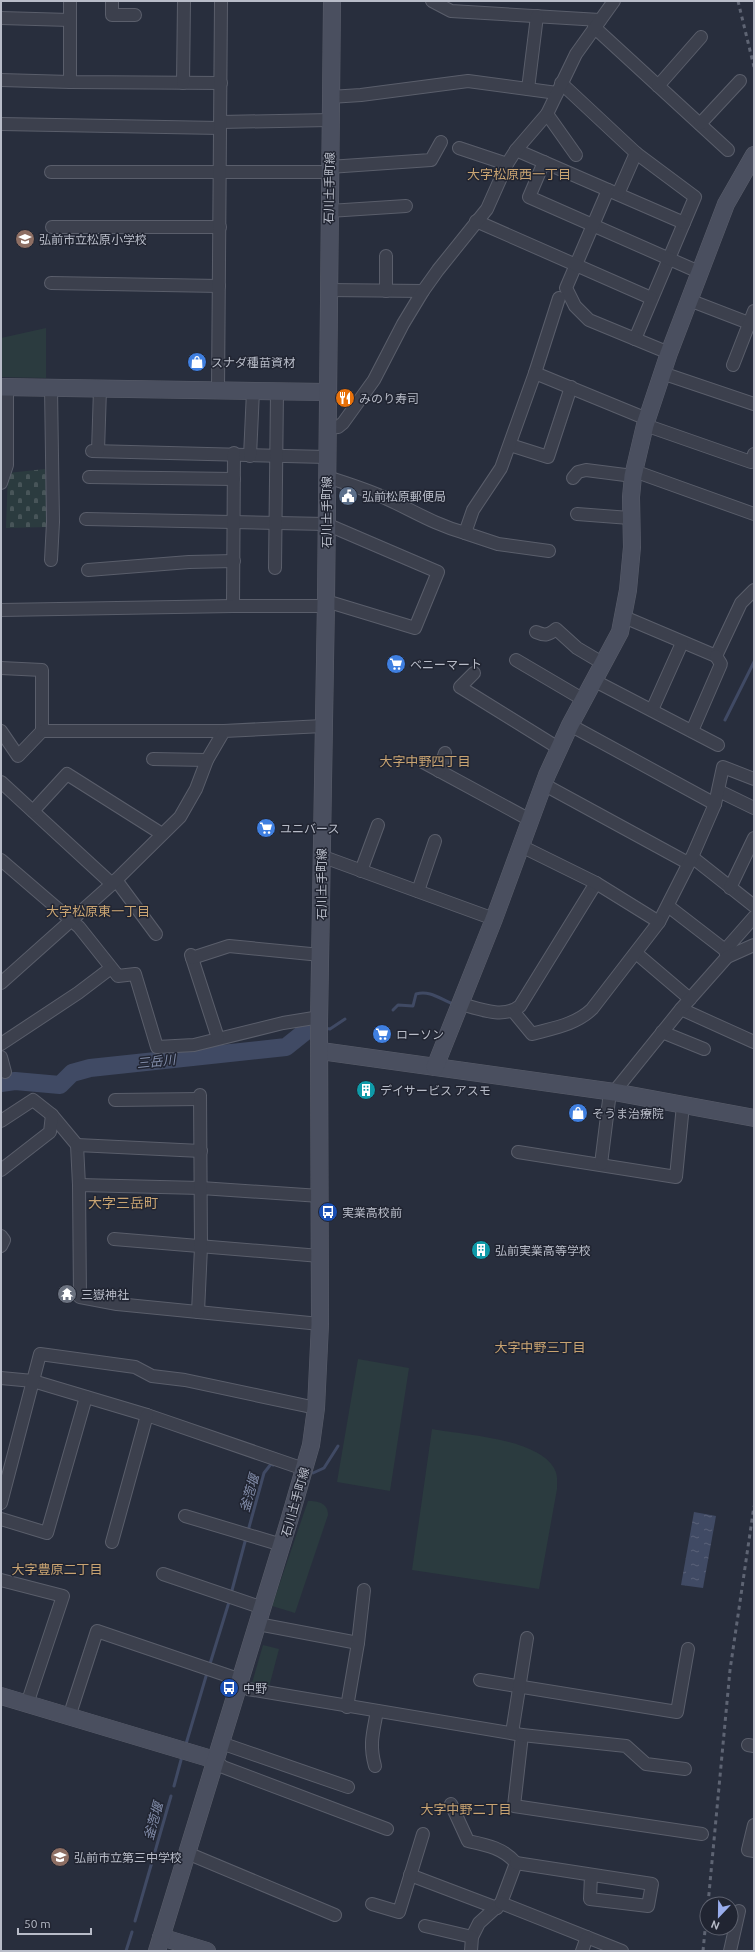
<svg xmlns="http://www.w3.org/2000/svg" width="755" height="1952" font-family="Ubuntu,'Noto Sans JP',sans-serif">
	<defs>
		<pattern id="cemetery-stones" width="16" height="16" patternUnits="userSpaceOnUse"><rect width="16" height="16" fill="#2b3b3f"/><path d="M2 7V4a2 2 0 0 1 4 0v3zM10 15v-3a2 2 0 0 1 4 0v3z" fill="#485559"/></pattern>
		<pattern id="water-ripples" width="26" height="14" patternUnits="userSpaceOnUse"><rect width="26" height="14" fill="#404a64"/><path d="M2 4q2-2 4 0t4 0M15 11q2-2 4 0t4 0" fill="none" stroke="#5a6279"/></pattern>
	</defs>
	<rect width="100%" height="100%" fill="#282e3d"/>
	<polygon fill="url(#cemetery-stones)" points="45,469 49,527 6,528 8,473"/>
	<g fill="#2b3b3f">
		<polygon points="46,328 46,378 1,377 1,338"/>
		<polygon points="358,1359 409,1368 390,1491 337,1482"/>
		<path d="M432 1429C464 1435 536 1438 554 1468 558 1475 557 1481 557 1489L539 1589 412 1570Z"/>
		<path d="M308 1501C318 1501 328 1503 328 1515L295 1613 272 1606Z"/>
		<polygon points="263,1645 279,1649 269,1687 252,1683"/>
	</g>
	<polygon fill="url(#water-ripples)" points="694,1512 716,1516 703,1588 681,1585"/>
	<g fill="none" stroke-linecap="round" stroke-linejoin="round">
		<g stroke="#404a64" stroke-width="3">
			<polyline points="725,720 754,662"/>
			<path d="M393 1010 398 1005 413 1006 416 994C430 990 440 999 453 1004"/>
			<polyline points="324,1028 330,1029 345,1019"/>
			<polyline points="313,1473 324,1468 338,1446"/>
			<polyline points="248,1531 264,1473 271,1464 273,1465"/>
			<polyline points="231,1594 246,1538"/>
			<polyline points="209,1667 229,1602"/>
			<polyline points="186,1744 207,1673"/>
			<polyline points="174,1786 181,1760"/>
			<polyline points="135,1921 171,1796"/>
			<polyline points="126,1951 132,1932"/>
		</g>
		<polyline stroke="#404a64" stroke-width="18" points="1,1083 15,1081 60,1085 72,1073 90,1068 286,1047 311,1027"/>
		<g stroke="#5a5e6b" stroke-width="14">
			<g id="street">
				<polyline points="112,1 112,15 135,15"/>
				<polyline points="432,1 451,11 600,20"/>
				<polyline points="1,18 70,20"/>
				<polyline points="594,27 728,150"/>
				<polyline points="1,80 70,82 221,83"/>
				<polyline points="70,82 70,1"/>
				<polyline points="183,83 184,1"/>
				<polyline points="561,83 636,153 695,197 635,339"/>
				<polyline points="658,86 701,37"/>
				<polyline points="528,89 537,16"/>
				<polyline points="330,97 361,95 468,81 557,93"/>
				<polyline points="547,114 576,155"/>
				<polyline points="221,122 330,120"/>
				<polyline points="1,124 220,128"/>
				<polyline points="700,124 740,81"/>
				<polyline points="459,148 507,164"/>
				<polyline points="516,150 684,223"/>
				<polyline points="544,162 529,197 699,272"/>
				<polyline points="329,167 431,160 441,142"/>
				<polyline points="51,172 329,172"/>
				<polyline points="608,190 566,288 575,306 589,320 669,353"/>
				<polyline points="618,194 636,153"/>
				<polyline points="329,211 406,206"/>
				<polyline points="476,221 651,298"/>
				<polyline points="52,227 220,227"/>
				<polyline points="51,283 219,286"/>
				<polyline points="328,290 423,291"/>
				<polyline points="386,291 386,256"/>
				<polyline points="689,300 754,325"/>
				<polyline points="733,365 754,311"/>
				<polyline points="535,373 559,298"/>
				<polyline points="662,373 754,404"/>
				<polyline points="218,391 221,1"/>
				<polyline points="645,425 751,462 754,454"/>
				<polyline points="327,428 338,427 343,423 374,380 403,324 423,291 438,270 487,209 507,164 516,150 547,114 576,54 614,1"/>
				<polyline points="510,445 548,457 571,387"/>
				<polyline points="92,451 327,457"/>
				<polyline points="98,451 100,389"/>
				<polyline points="250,456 253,391"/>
				<polyline points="634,471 754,514"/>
				<polyline points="89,477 234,479"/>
				<path d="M327 477C346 483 365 489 383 497 412 510 433 524 465 533L473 510 501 468 535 373 647 419"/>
				<polyline points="573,478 578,472 586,470 633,476"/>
				<polyline points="1,483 7,465 7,387"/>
				<polyline points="577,514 630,518"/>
				<polyline points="86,519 326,524 438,572 415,628 326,601"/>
				<polyline points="465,533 498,544 549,551"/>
				<polyline points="51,560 53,522 51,388"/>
				<polyline points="275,568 277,392"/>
				<polyline points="88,570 189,562 234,561"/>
				<polyline points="233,606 234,453"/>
				<polyline points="1,610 233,606 326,606"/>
				<polyline points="624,617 716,656 741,603 754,590"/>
				<path d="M536 632C545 636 549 635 556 629L577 648 604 664"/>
				<polyline points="516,660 584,700"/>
				<polyline points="1,668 42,670 42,731 18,756 1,731"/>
				<polyline points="474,673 460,687 560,749"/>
				<polyline points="595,681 718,745"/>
				<polyline points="652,710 682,643"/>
				<polyline points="570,725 715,804"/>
				<polyline points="42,731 224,731"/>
				<polyline points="692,731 721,664 716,656"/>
				<polyline points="153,759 207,760"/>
				<polyline points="423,762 530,820"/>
				<polyline points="439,771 445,753"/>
				<polyline points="1,782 112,884"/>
				<polyline points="543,784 688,863"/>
				<polyline points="719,791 754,808"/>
				<polyline points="33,811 67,774 162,834"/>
				<polyline points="321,856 494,919"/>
				<polyline points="692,857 754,906"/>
				<polyline points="1,860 79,927 118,976 135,974 157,1047 194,1045 283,1023 320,1017"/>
				<polyline points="361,871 378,825"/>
				<polyline points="116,880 156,934"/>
				<polyline points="730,888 754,838"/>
				<polyline points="418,891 435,841"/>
				<polyline points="668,906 725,950"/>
				<polyline points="659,922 692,857 715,804 723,767 754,779"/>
				<polyline points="636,953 690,999"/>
				<polyline points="191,955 218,1038"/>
				<polyline points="727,957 725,950 754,917"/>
				<polyline points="192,958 229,946 321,955"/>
				<polyline points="1,983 112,884 180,817 196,789 207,760 224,731 323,726"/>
				<path d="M461 1004C479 1009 504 1019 520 1006L596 883"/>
				<polyline points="681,1009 754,1042"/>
				<path d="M513 1011 532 1034C553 1028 575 1025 592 1009L659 922 596 883 521 846"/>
				<polyline points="662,1032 704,1049"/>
				<polyline points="1,1044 78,993 111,968"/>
				<polyline points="1,1057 5,1072"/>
				<polyline points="614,1092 681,1009 727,957 754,945"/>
				<polyline points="115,1100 200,1099"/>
				<polyline points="1,1121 33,1100 52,1115 77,1145 79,1185"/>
				<polyline points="77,1145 201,1151"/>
				<polyline points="518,1152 676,1177 683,1105"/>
				<polyline points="601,1164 610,1092"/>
				<polyline points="1,1170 50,1132 52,1115"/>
				<polyline points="320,1196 201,1188 79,1185 80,1297 117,1304 320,1324"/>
				<polyline points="1,1236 4,1240 1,1246"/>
				<polyline points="114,1239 320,1256"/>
				<polyline points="198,1312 201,1247 200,1095"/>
				<polyline points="1,1378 33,1381 147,1415 304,1469"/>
				<polyline points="1,1503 40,1354 135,1367 152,1376 185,1380 316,1408"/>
				<polyline points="185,1516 282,1545"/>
				<polyline points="1,1519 47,1533 86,1397"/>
				<polyline points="112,1542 147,1415"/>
				<polyline points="163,1574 263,1608"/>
				<polyline points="1,1580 63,1596 27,1704"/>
				<polyline points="258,1624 358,1643"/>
				<polyline points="480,1680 677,1712 688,1649"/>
				<polyline points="347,1707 358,1643 364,1590"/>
				<polyline points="69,1717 97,1631 232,1677 248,1689 522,1735 514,1806 702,1834"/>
				<polyline points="512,1733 527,1638"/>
				<polyline points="522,1735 626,1746 646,1764 685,1769"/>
				<polyline points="221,1743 348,1787"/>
				<polyline points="748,1745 754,1746"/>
				<polyline points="215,1760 223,1767 387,1829"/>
				<path d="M375 1766C369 1744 373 1733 377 1711"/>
				<path d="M451 1804 468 1841C487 1845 503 1848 516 1863L501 1903 479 1923 472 1937 471 1951"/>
				<polyline points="754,1825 748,1850 754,1851"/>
				<polyline points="187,1853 335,1915"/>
				<polyline points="516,1863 652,1884 648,1906 590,1899 591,1875"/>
				<polyline points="410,1875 497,1908"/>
				<polyline points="501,1903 622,1951"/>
				<polyline points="372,1904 399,1912 423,1834"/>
				<polyline points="425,1926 472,1937"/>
				<polyline points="582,1951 587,1937"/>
				<polyline points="730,1951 739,1911"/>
			</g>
		</g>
		<g stroke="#5a5e6b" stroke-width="18">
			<g id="secondary">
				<polyline points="1,387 327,392"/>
				<polyline points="321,1051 614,1092 754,1118"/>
				<polyline points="435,1067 494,919 547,775 570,725 620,632 628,590 632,547 631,497 633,476 645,425 669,353 726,204 754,155"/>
				<polyline points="1,1696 215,1760"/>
				<polyline points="161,1937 207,1951"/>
				<polyline points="157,1951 289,1521 311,1445 316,1408 320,1324 319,1023 326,601 332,1"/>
			</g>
		</g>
		<use href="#street" stroke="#3c404d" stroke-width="12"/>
		<use href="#secondary" stroke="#4a4f5f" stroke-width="17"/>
		<g stroke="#5e6473" stroke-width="3" stroke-dasharray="4 4" stroke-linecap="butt">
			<polyline points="738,1 754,67"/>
			<polyline points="708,1904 730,1670 754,1506"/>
			<polyline points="703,1951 707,1910"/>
		</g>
	</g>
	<defs>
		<g id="school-disc" transform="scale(1)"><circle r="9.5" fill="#8d6e63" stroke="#212532"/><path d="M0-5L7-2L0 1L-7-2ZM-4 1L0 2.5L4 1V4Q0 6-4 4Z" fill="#fff"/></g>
		<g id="shop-disc" transform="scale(1)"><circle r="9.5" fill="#3f7fe0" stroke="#212532"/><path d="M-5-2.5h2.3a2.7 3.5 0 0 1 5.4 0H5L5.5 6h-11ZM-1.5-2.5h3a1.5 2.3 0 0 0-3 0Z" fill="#fff"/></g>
		<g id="restaurant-disc" transform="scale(1)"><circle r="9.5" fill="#e8710a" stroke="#212532"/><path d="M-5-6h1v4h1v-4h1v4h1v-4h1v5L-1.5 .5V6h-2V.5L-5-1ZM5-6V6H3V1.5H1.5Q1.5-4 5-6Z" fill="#fff"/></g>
		<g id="civic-disc" transform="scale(1)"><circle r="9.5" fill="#5c6f8a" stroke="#212532"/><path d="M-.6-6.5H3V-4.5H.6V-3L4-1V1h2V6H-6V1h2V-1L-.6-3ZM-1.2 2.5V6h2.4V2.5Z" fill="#fff"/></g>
		<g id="supermarket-disc" transform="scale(1)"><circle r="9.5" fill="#3f7fe0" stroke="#212532"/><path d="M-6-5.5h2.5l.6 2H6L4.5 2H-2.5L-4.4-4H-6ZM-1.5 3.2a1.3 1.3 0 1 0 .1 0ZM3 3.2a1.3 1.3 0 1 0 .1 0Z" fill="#fff"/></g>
		<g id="building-disc" transform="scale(1)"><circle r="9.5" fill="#0f9aa8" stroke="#212532"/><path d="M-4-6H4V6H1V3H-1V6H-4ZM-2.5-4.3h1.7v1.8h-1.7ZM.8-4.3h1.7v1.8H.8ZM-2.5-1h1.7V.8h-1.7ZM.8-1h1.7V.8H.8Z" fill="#fff"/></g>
		<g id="bus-disc" transform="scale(1)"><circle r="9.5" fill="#1a4fb4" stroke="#212532"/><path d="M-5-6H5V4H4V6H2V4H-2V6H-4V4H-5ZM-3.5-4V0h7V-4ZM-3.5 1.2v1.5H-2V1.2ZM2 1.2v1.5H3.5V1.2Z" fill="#fff"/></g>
		<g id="temple-disc" transform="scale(1)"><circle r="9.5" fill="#6b7280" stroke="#212532"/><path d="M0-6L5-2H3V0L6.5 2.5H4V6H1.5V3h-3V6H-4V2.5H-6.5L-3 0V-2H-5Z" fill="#fff"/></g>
	</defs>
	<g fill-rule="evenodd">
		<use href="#school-disc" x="25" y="239"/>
		<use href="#shop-disc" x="197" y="362"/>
		<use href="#restaurant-disc" x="345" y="398"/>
		<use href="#civic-disc" x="348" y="496"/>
		<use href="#supermarket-disc" x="396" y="664"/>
		<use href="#supermarket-disc" x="266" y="828"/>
		<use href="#supermarket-disc" x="382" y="1034"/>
		<use href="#building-disc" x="366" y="1090"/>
		<use href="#shop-disc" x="578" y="1113"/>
		<use href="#bus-disc" x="328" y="1212"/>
		<use href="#building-disc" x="481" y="1250"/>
		<use href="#temple-disc" x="67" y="1294"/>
		<use href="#bus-disc" x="229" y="1688"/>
		<use href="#school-disc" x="60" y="1857"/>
	</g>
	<g text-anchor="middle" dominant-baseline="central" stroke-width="3" stroke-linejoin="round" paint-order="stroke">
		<g font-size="12" fill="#b8bcc8" stroke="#212532">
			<text transform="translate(329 188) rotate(-89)">石川土手町線</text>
			<text transform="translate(326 512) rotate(-90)">石川土手町線</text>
			<text transform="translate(321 884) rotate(-90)">石川土手町線</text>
			<text transform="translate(295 1502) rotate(-74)">石川土手町線</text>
		</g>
		<g font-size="12" fill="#b8bcc8" stroke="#212532" text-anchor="start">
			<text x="39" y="239">弘前市立松原小学校</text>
			<text x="211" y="362">スナダ種苗資材</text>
			<text x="359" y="398">みのり寿司</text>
			<text x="362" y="496">弘前松原郵便局</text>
			<text x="410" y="664">ベニーマート</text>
			<text x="280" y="828">ユニバース</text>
			<text x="396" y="1034">ローソン</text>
			<text x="380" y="1090">デイサービス アスモ</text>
			<text x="592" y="1113">そうま治療院</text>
			<text x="342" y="1212">実業高校前</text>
			<text x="495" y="1250">弘前実業高等学校</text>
			<text x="81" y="1294">三嶽神社</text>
			<text x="243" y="1688">中野</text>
			<text x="74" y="1857">弘前市立第三中学校</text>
		</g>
		<g font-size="13" fill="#c9a472" stroke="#212532">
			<text x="519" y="174">大字松原西一丁目</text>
			<text x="425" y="761">大字中野四丁目</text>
			<text x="98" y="911">大字松原東一丁目</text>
			<text x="540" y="1347">大字中野三丁目</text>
			<text x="57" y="1569">大字豊原二丁目</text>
			<text x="466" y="1809">大字中野二丁目</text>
		</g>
		<g font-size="13" font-style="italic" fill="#838eab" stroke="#212532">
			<text transform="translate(156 1061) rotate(-6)">三岳川</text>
			<text transform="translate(249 1493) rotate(-74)">釜萢堰</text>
			<text transform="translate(153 1821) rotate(-74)">釜萢堰</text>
		</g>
		<g font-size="14" fill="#c9a472" stroke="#212532">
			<text x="123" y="1203">大字三岳町</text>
		</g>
	</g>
	<rect width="755" height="1952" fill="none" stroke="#b8bcc8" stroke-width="4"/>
	<g transform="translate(719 1916) rotate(202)"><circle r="19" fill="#212532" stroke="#5d616e"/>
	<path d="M0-3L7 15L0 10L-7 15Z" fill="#99adec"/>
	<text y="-6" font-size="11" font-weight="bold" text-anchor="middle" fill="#b8bcc8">N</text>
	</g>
	<path d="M18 1928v6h73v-6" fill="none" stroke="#b8bcc8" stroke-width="2"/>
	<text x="24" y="1928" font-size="12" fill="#b8bcc8" stroke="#212532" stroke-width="3" paint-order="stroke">50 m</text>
</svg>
